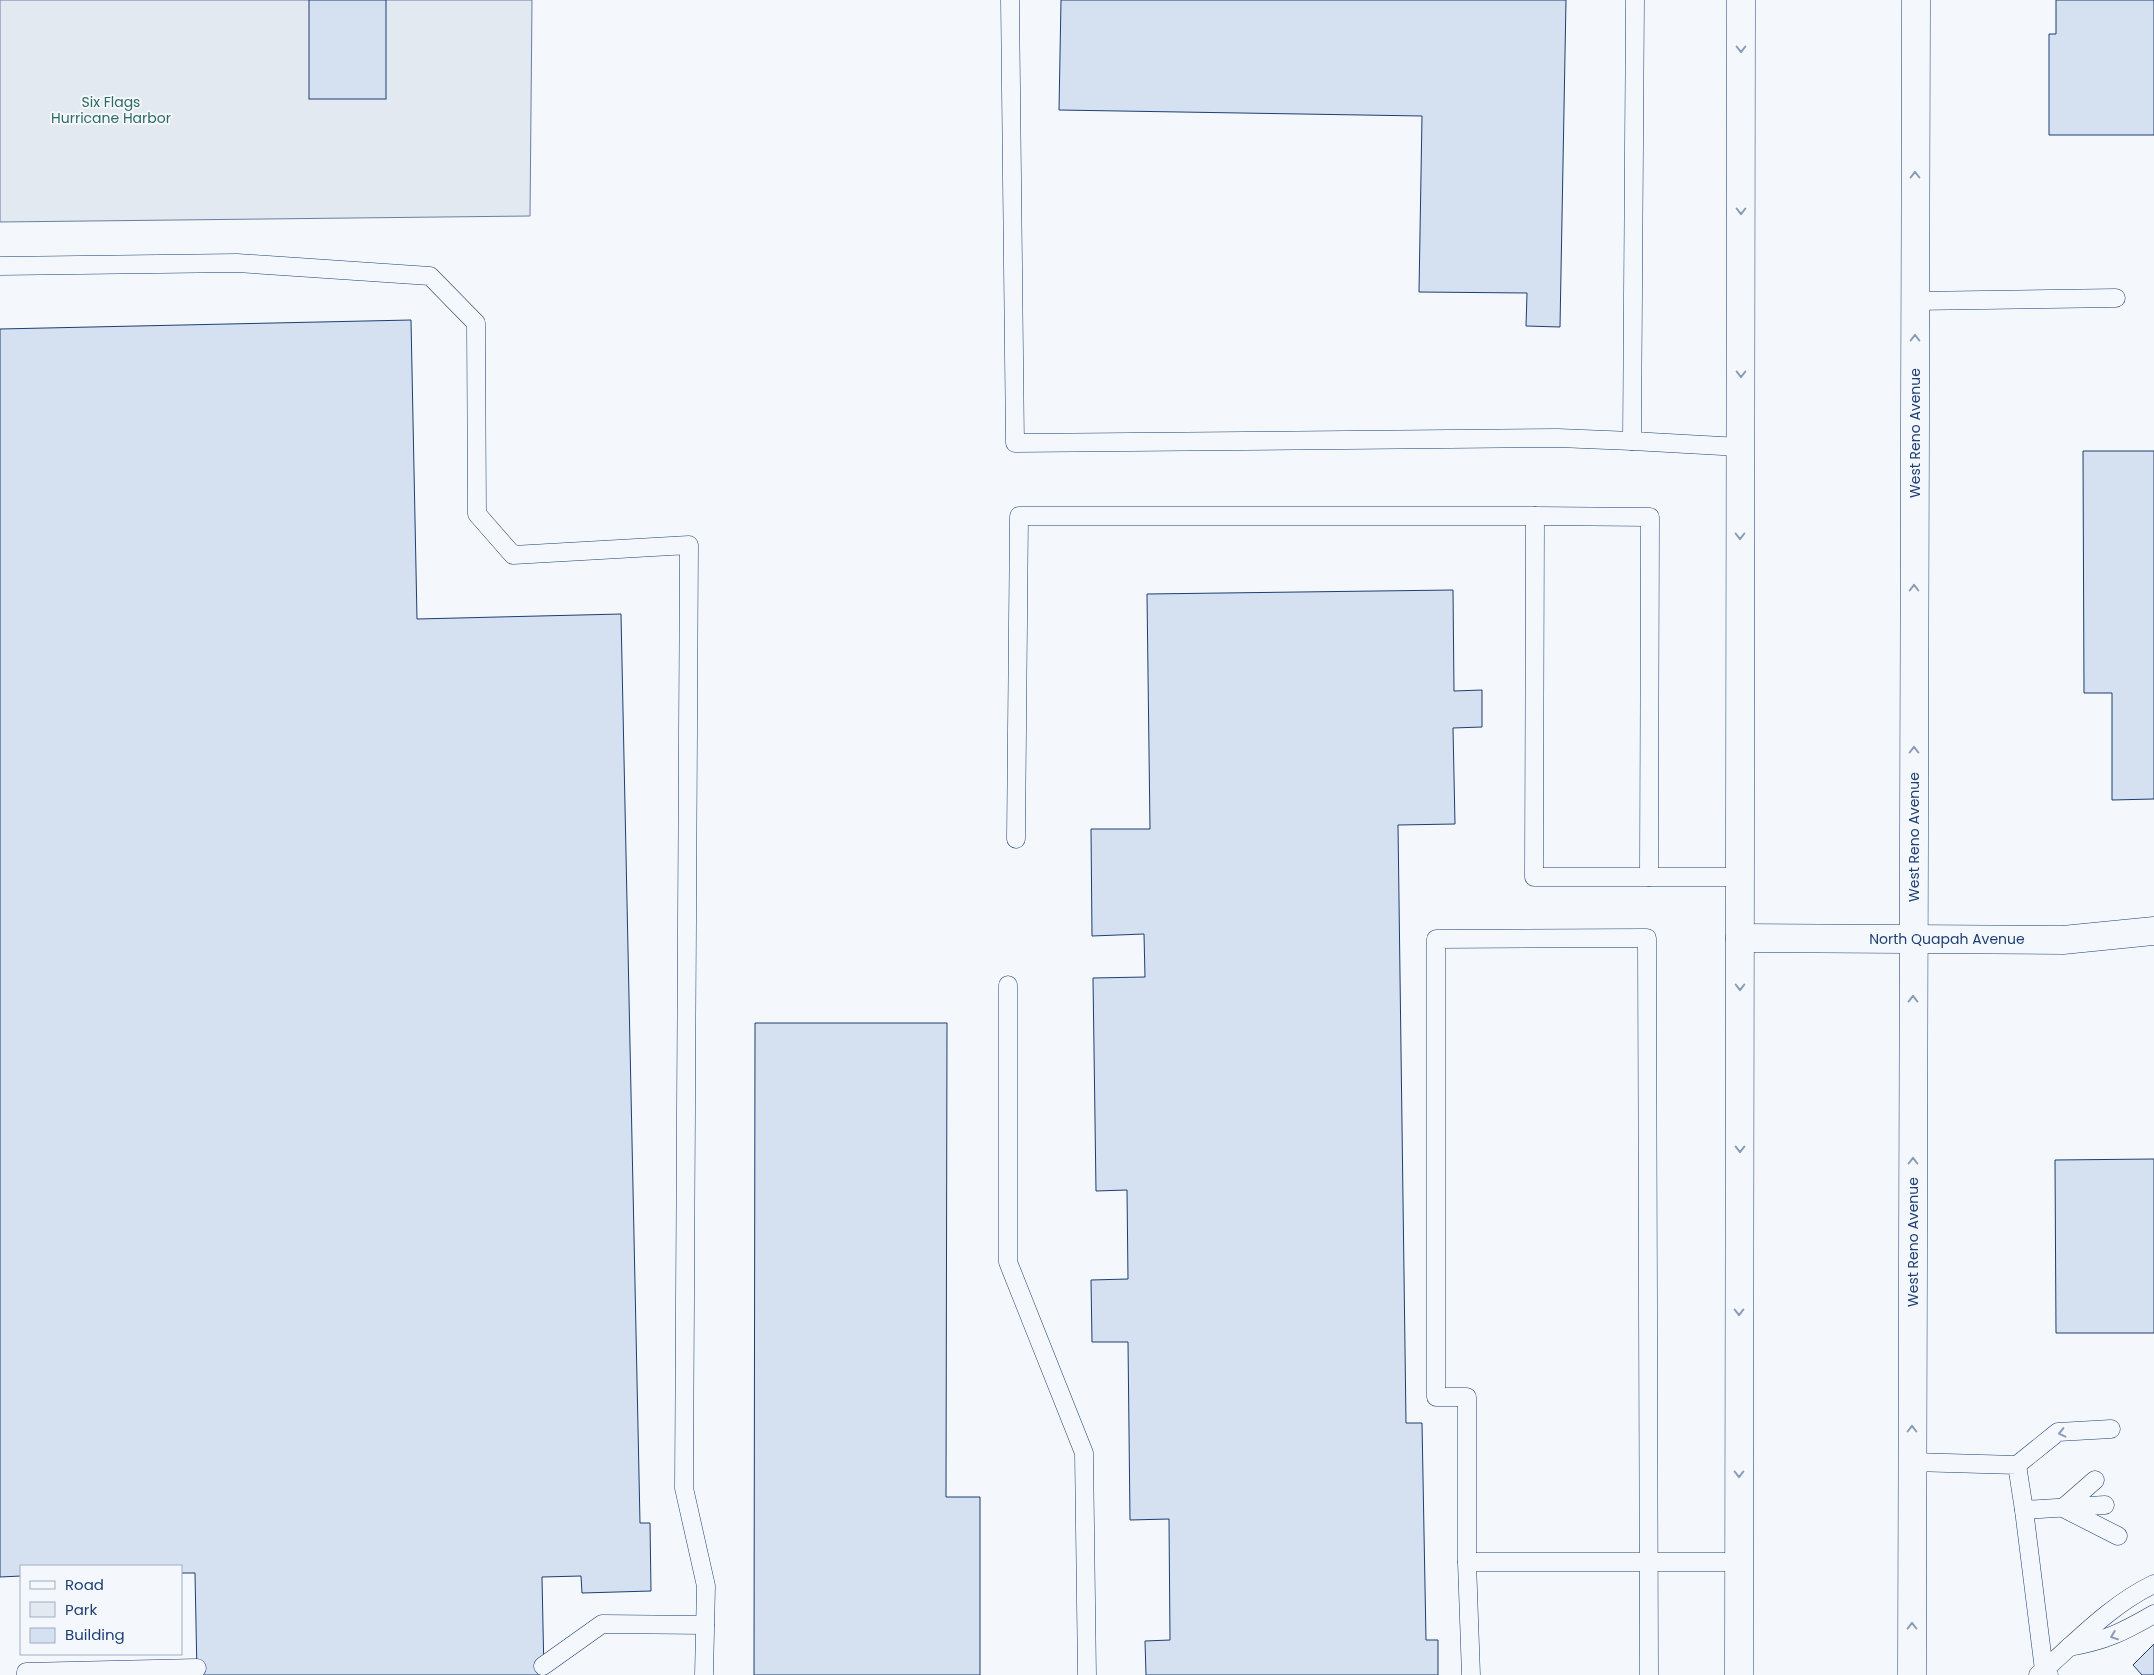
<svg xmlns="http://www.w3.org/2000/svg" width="2154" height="1675" font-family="Poppins,sans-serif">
	<rect width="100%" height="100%" fill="#f4f7fb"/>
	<polygon fill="#e3e9f0" stroke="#687fa3" points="0,0 532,0 530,216 0,222"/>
	<g fill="#d5e0f0" stroke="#1d3f73">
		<rect x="309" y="0" width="77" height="99"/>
		<polygon points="1061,0 1566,0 1560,327 1526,326 1527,293 1419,292 1422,116 1059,110"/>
		<polygon points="2056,0 2154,0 2154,135 2049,135 2049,34 2056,34"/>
		<polygon points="411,320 417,619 621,614 640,1523 650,1523 651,1591 582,1593 581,1576 542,1577 544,1675 197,1675 195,1573 181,1573 181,1566 21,1566 21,1576 0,1577 0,329"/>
		<polygon points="2083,451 2154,451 2154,799 2112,800 2112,693 2084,693"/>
		<polygon points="1453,590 1454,691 1482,690 1482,727 1453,728 1455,824 1398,825 1406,1423 1422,1423 1426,1640 1438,1640 1438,1675 1146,1675 1145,1641 1170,1640 1169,1519 1130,1520 1128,1342 1092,1342 1091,1280 1128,1279 1127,1190 1096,1191 1093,978 1145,977 1144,934 1092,936 1091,829 1150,829 1147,594"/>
		<polygon points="755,1023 947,1023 946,1497 980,1497 980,1675 754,1675"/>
		<polygon points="2154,1159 2154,1333 2056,1333 2055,1160"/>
		<polygon points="2154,1644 2154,1675 2142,1675 2133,1665"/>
	</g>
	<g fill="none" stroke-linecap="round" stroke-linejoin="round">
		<g stroke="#1d3f73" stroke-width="19">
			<g id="lane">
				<polyline points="1010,0 1015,443 1558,438 1632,441"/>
				<polyline points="1635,0 1632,441 1740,447"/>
				<polyline points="0,266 237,263 430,276 476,323 477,514 513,555 689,545 684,1488 706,1586 704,1675"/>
				<polyline points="1915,301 2116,298"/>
				<polyline points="1535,516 1650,517 1649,877"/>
				<polyline points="1016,839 1019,516 1535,516 1534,877 1740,877"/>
				<polyline points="1008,985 1008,1262 1084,1453 1087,1675"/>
				<polyline points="1912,1462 2017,1465 2024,1510 2044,1670 2038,1675"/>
				<polyline points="2017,1465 2058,1432 2111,1429"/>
				<polyline points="2095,1480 2063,1508 2118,1536"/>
				<polyline points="2024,1510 2105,1505"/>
				<polyline points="1467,1562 1467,1397 1436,1397 1436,939 1647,938 1649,1675"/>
				<path d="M2069 1647C2105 1641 2123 1632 2154 1614"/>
				<polyline points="543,1666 602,1624 705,1625"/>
				<polyline points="26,1675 26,1672 197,1668"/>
				<polyline points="1471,1675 1467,1562 1739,1562"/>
				<path d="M2049 1675 2044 1670C2079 1639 2112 1604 2154 1584"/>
			</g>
		</g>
		<g stroke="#1d3f73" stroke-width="29">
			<polyline id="street" points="1740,938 2063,940 2154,931"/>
		</g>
		<g stroke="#1d3f73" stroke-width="29">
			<g id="primary">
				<polyline points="1739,1675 1741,0"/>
				<polyline points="1912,1675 1916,0"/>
			</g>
		</g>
		<use href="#lane" stroke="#f4f7fb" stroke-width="18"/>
		<use href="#street" stroke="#f4f7fb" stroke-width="28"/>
		<use href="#primary" stroke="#f4f7fb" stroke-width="28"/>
	</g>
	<defs><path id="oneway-chevron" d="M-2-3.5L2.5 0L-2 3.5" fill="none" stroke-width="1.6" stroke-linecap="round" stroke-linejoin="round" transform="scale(1.25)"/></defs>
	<g stroke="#889bb7">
		<use href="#oneway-chevron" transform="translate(1741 49) rotate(90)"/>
		<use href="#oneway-chevron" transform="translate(1915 175) rotate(-90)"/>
		<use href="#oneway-chevron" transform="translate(1741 211) rotate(90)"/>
		<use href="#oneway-chevron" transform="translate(1915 338) rotate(-90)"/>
		<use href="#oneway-chevron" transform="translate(1741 374) rotate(90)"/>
		<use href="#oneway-chevron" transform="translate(1740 536) rotate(90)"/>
		<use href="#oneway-chevron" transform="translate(1914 588) rotate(-90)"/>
		<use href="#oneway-chevron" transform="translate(1914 750) rotate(-90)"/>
		<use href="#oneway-chevron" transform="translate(1740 987) rotate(90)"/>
		<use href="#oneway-chevron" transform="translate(1913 999) rotate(-90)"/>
		<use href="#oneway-chevron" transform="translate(1740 1149) rotate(90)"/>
		<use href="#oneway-chevron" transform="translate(1913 1161) rotate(-90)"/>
		<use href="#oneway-chevron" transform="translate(1739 1312) rotate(90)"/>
		<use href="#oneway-chevron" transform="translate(1912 1429) rotate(-90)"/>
		<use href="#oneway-chevron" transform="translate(2062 1433) rotate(167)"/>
		<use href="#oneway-chevron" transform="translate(1739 1474) rotate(90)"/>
		<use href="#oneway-chevron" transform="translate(1912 1626) rotate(-90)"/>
		<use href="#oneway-chevron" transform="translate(2114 1636) rotate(159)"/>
	</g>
	<g text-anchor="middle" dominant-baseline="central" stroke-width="4" stroke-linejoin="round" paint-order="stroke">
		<g font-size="14" fill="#2c6c60" stroke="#f4f7fb">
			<text x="111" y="102">Six Flags<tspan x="111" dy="16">Hurricane Harbor</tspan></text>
		</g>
		<g font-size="14" fill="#1d3f73" stroke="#f4f7fb">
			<text transform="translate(1915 433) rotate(-90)">West Reno Avenue</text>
			<text transform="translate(1914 837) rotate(-90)">West Reno Avenue</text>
			<text x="1947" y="939">North Quapah Avenue</text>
			<text transform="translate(1913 1242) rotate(-90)">West Reno Avenue</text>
		</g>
	</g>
	<rect x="20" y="1565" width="162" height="90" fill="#f4f7fb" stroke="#9eadc5"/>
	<rect x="30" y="1581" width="25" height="8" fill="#f4f7fb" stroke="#9eadc5"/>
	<text x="65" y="1590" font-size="15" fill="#1d3f73">Road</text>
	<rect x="30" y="1602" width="25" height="15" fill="#e3e9f0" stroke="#9eadc5"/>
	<text x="65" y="1615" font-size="15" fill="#1d3f73">Park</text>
	<rect x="30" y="1628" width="25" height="15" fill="#d5e0f0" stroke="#9eadc5"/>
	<text x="65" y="1640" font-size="15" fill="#1d3f73">Building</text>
</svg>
